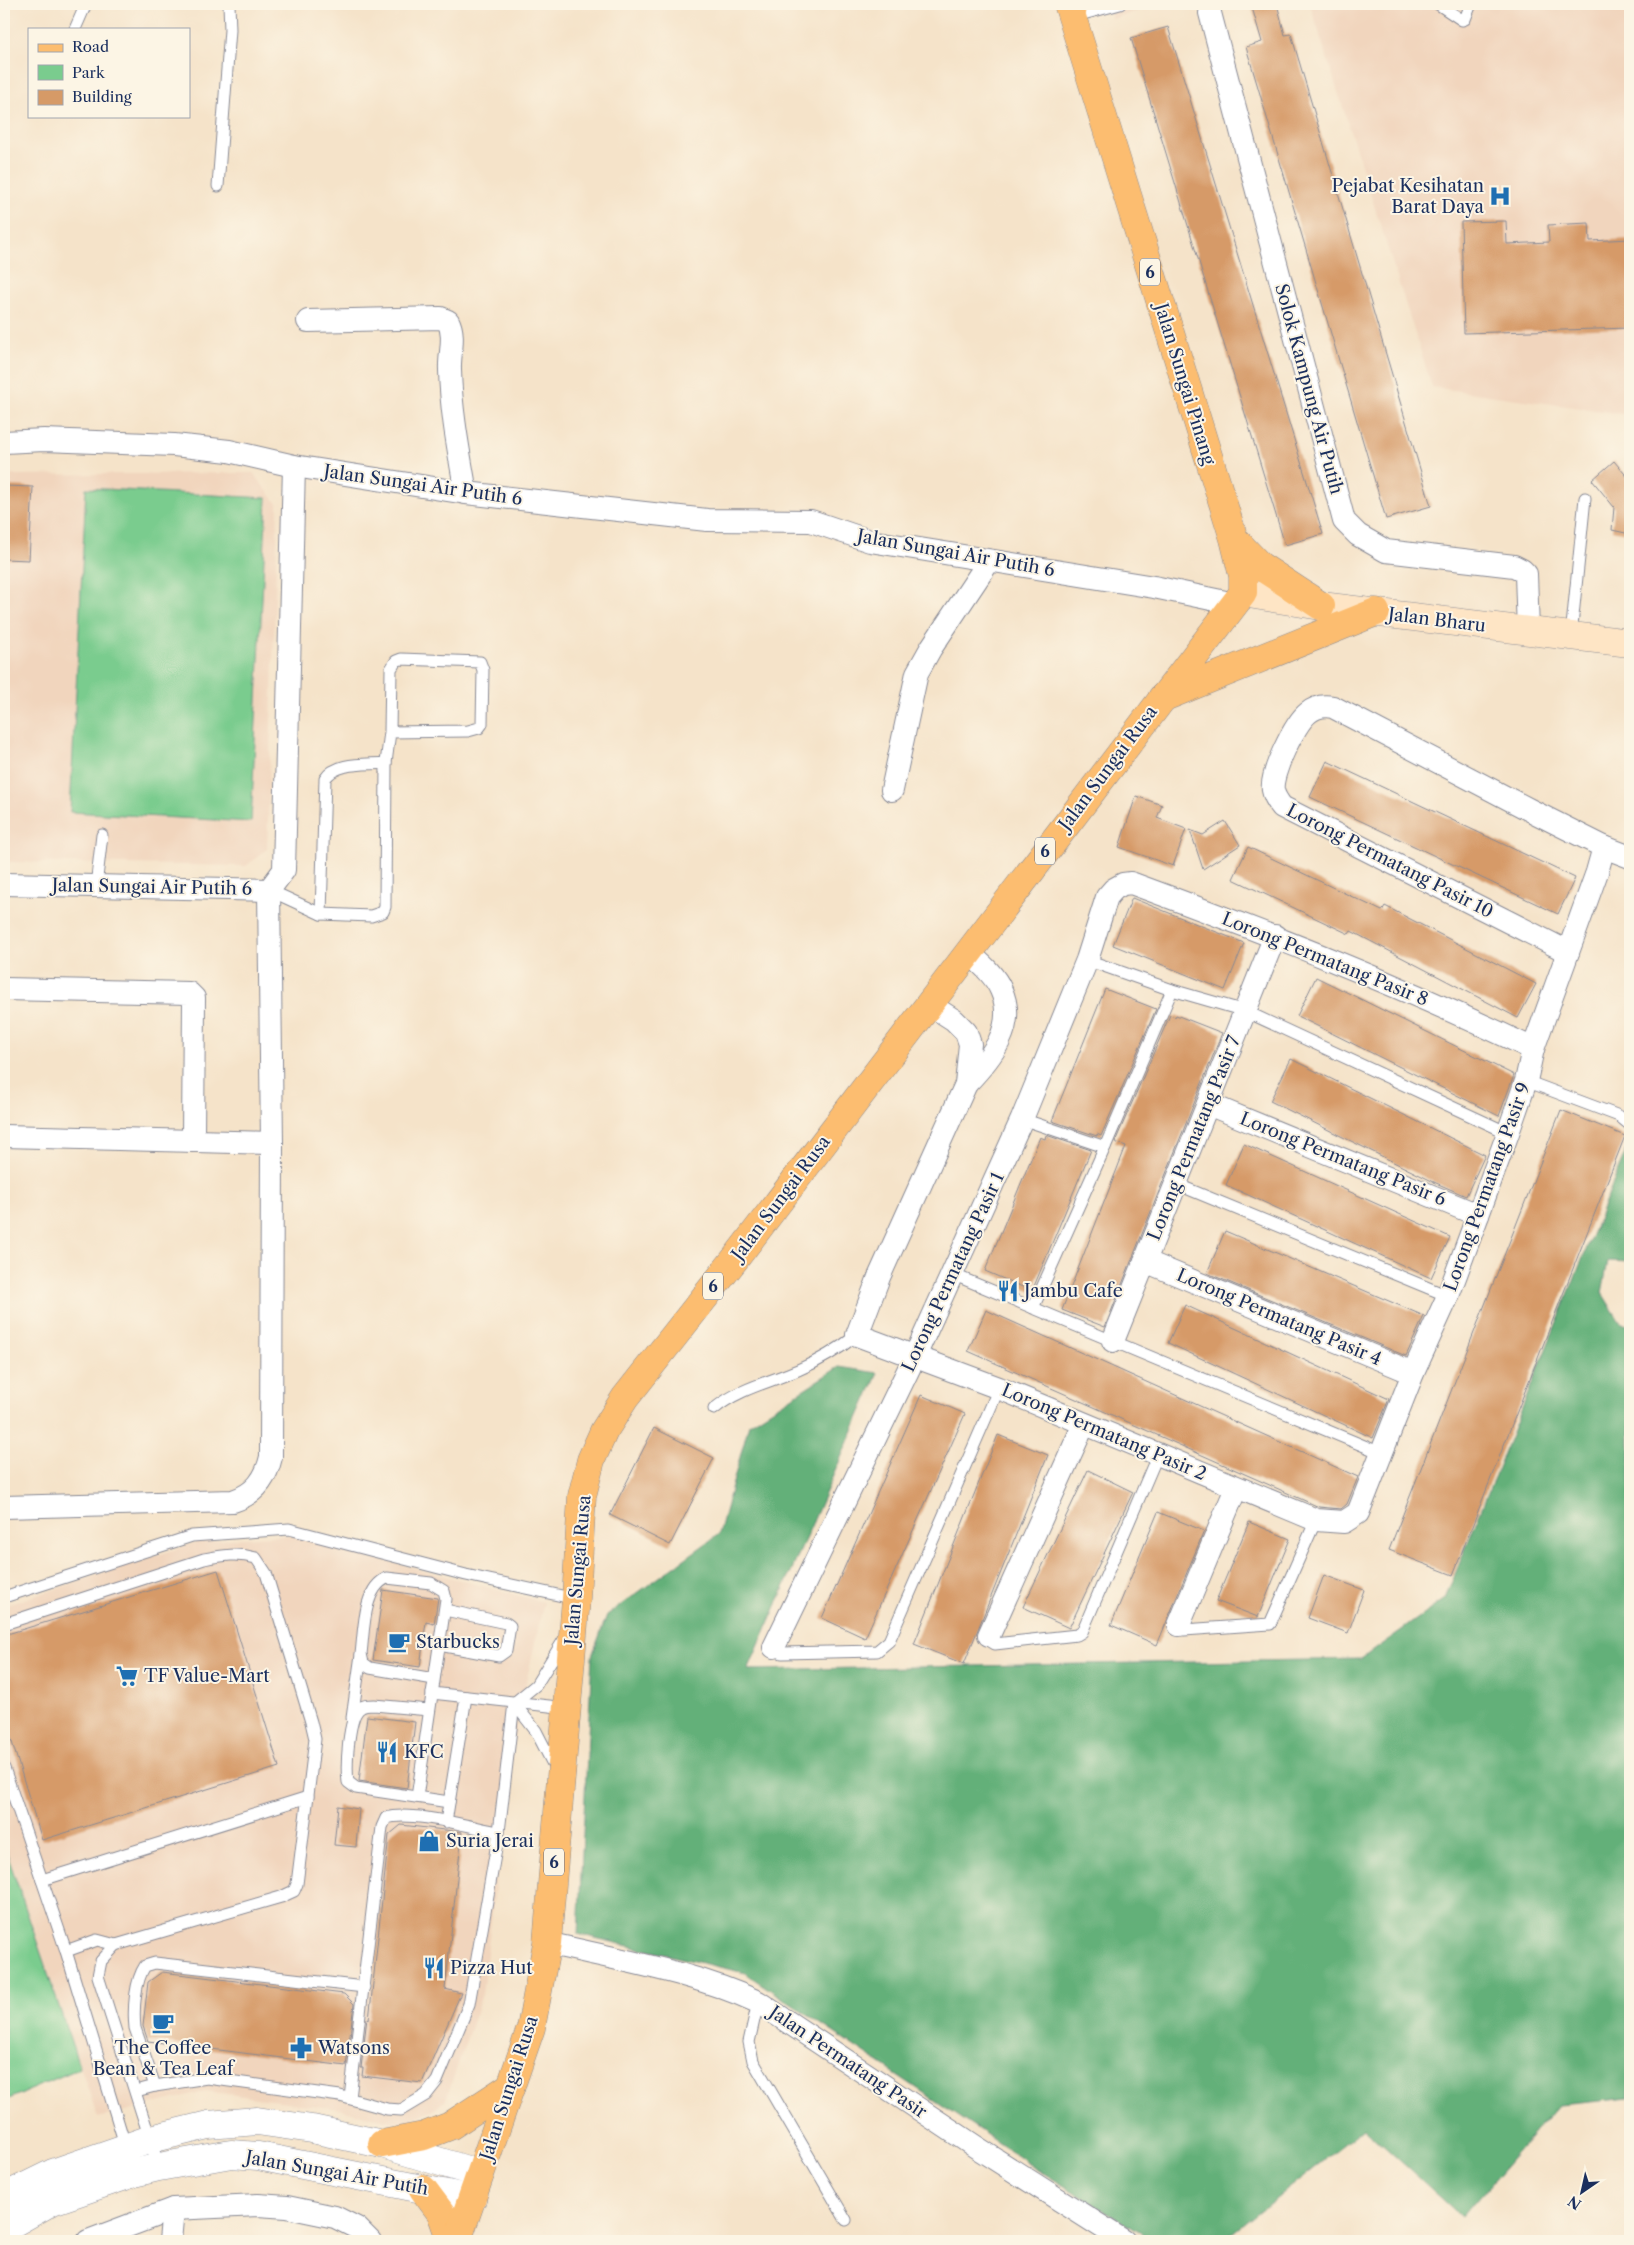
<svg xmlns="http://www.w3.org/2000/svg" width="1634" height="2245" font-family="'Libre Caslon Text',serif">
	<rect width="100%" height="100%" fill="#fcf5e5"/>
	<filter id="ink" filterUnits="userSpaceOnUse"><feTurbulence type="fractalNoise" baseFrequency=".02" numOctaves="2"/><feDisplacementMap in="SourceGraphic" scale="10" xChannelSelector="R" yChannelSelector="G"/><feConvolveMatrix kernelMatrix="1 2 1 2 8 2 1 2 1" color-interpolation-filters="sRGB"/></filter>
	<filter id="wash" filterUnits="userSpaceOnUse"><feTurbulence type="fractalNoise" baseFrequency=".0096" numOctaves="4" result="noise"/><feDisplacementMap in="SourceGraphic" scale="20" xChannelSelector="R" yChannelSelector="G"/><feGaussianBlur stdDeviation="1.12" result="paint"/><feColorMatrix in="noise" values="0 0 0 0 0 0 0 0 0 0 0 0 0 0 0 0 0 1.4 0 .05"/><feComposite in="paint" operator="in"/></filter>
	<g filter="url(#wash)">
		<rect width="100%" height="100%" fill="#f5e3c9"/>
		<g fill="#f1d5bd">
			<polygon points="1108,4 1159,4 1112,19"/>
			<polygon points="1310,4 1630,4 1630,415 1432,387"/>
			<polygon points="253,473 278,505 267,849 246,866 4,862 4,475"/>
			<polygon points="288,1535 544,1602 514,1737 482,1994 446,2099 436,2108 403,2123 389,2121 340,2109 205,2091 98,2118 4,1845 4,1606 200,1541"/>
		</g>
		<g fill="#7acc8e" stroke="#4a7e76">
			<polygon points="86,488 267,498 251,822 70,812"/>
			<polygon points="4,1845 80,2068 4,2101"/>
		</g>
		<polygon fill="#63b079" stroke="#3f706c" points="1630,1127 1630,1262 1608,1261 1602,1293 1622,1325 1630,1324 1630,2098 1558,2105 1462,2217 1364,2128 1222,2241 1154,2241 1045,2174 745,1973 578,1934 592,1656 607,1615 719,1534 749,1424 839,1367 878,1373 748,1670 1361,1659 1445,1599 1628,1146"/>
		<g id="blocks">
			<g fill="#d69a67">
				<polygon points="1251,4 1277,4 1285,35 1291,34 1431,506 1386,519 1246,47 1262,42"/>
				<polygon points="1168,27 1323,534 1285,545 1131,38"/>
				<polygon points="1506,221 1507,244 1549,242 1548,225 1589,223 1590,241 1630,239 1630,328 1464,333 1461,222"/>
				<polygon points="1614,461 1630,480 1630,534 1612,530 1614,507 1592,480"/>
				<polygon points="4,486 33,487 29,560 4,559"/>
				<polygon points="1327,761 1575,878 1558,914 1310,797"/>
				<polygon points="1136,796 1162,805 1157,818 1186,829 1173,866 1119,847"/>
				<polygon points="1225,821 1240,845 1203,869 1190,830 1203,835"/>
				<polygon points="1248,847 1382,911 1385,906 1536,984 1518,1018 1351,931 1349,934 1233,879"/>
				<polygon points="1132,898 1244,943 1225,990 1113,945"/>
				<polygon points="1316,977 1514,1075 1499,1116 1297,1016"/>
				<polygon points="1105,989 1156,1009 1101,1136 1097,1134 1097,1136 1052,1121"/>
				<polygon points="1170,1015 1175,1017 1176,1015 1222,1033 1105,1327 1062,1310 1126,1146 1115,1142"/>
				<polygon points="1291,1059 1485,1155 1466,1196 1436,1183 1270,1101"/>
				<polygon points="1561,1110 1625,1136 1453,1575 1389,1550"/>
				<polygon points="1046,1135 1091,1150 1032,1291 985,1271 1040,1137 1045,1139"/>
				<polygon points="1244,1144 1450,1237 1431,1278 1226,1185"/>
				<polygon points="1225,1231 1424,1316 1406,1356 1207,1273"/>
				<polygon points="1185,1305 1389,1399 1373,1438 1168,1343"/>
				<polygon points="986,1310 1358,1477 1347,1504 1341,1509 1319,1507 968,1351"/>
				<polygon points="921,1395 965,1414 865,1638 822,1618"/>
				<polygon points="654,1428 714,1458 670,1545 610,1515"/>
				<polygon points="998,1435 1048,1455 964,1664 914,1644"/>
				<polygon points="1088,1470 1133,1492 1069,1628 1023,1607"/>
				<polygon points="1158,1512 1204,1531 1157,1645 1111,1625"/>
				<polygon points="1249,1522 1290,1539 1258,1617 1216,1601"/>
				<polygon points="218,1570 279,1767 42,1840 4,1716 4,1635"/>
				<polygon points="1324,1575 1364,1590 1348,1633 1308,1618"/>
				<polygon points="383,1590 438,1598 434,1624 426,1622 420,1667 373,1660"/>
				<polygon points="367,1716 415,1722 407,1788 359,1781"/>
				<polygon points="338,1806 359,1809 356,1847 334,1845"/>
				<polygon points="401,1825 462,1832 445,1989 461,1993 422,2083 362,2076 363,2068 361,2068 367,2018 369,2020 389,1835"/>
				<polygon points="162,1972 344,1994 354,2004 346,2066 148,2041 143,2026 148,1982"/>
			</g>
		</g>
	</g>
	<g filter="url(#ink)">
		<use href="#blocks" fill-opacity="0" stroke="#888994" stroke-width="1"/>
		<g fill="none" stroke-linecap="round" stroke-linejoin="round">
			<g stroke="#888994" stroke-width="13">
				<g id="service">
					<polyline points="1438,4 1462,20 1465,19 1471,4"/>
					<polyline points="1072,17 1120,4"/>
					<polyline points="75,29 86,4"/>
					<polyline points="218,186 230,30 229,4"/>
					<polyline points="1571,636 1585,498"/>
					<polyline points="96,886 102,835"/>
					<polyline points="269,890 321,914 371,916 383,912 385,907 386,763 390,732 391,669 396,661 401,659 480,662 483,670 482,724 479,728 468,731 390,732"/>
					<path d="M321 914 325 779C336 761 367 765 386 763"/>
					<polyline points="1087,960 1172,990 1245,1011 1508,1133"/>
					<polyline points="1526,1081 1619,1116 1630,1125"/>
					<polyline points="1022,1119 1105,1147"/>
					<polyline points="1176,1184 1448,1296"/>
					<polyline points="952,1274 1381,1453"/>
					<polyline points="1033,1308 1105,1147 1172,990"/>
					<path d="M714 1409C738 1389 770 1382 798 1370 819 1361 839 1349 857 1335"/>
					<polyline points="4,1597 192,1536 289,1529 466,1575 576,1599"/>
					<path d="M4 1624 204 1559C223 1555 238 1553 256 1558L266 1573 311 1722 315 1739 297 1884 294 1891 281 1897 116 1945 101 1961 98 1976 159 2167"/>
					<polyline points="1179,1625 1184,1630 1270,1624 1316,1520"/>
					<polyline points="989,1635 990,1641 995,1644 1077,1635 1082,1632 1158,1454"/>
					<polyline points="439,1645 499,1656 506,1651 510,1626 506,1623 445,1610"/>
					<polyline points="774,1647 782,1653 877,1651 889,1641 999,1388"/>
					<polyline points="432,1693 567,1708"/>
					<polyline points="514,1703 536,1731 556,1770"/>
					<path d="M429 1710 374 1705C368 1705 363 1705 359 1709 348 1719 346 1767 348 1782L356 1788 449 1802"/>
					<polyline points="352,1718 361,1655"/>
					<polyline points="4,1768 66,1951 126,2148"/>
					<path d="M417 1797 446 1599 444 1591 431 1583 387 1578C363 1588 364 1631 361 1654L363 1663 370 1668 434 1679"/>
					<polyline points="446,1822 466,1697"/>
					<polyline points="42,1880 308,1797"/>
					<polyline points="66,1951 97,1940 116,1945"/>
					<polyline points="758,2002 749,2042 753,2061 846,2220"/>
					<path d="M155 2086 135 2028C133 2009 135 1981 145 1966L155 1963 364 1987"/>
					<polyline points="136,2091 155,2086 207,2078 340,2096 387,2109 401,2110 426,2095 437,2081 469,2004 499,1832 514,1703 536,1685 565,1638"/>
					<path d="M350 2098 382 1827 386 1818C410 1810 471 1827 499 1832"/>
				</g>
			</g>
			<g stroke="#888994" stroke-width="24">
				<g id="minor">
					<polyline points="1210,13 1344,521 1358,535 1386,551 1514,566 1522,570 1526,574 1528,631"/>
					<path d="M308 321 441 318 448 321C456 336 449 354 450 370 451 412 459 452 466 493"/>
					<polyline points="4,442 44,440 174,445 229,451 294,466 466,493 707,520 811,521 870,541 1154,587 1235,604"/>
					<polyline points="892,790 917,673 931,648 989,561"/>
					<polyline points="4,884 269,890"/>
					<polyline points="269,890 284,870 294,466"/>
					<path d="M1568 952 1282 807C1278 802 1274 796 1273 790 1270 774 1295 723 1308 713 1316 706 1324 705 1333 707L1530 810 1604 847 1630 857"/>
					<polyline points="4,989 189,993 194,998 193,1141"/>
					<polyline points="929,1004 954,1020 966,1032 970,1044 966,1084 879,1277 857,1335 999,1388 1316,1520 1344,1522 1358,1513 1413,1373 1448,1296 1478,1215 1508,1133 1526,1081 1533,1049 1597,872 1604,847"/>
					<path d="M966 1084C990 1059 1018 1027 1001 990 995 975 980 963 968 952"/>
					<polyline points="1208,1104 1478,1215"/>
					<polyline points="4,1136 272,1143"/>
					<polyline points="1145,1261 1413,1373"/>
					<polyline points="1113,1341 1275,936"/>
					<path d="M4 1507 233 1501C255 1494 266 1479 271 1457L272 1143 269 890"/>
					<polyline points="1179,1625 1236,1488"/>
					<polyline points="989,1635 1084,1424"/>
					<path d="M774 1647 915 1356 1022 1119 1087 960 1107 897 1114 889 1123 884 1131 883C1267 933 1403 986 1533 1049"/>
					<path d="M547 1943C618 1960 691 1971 758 2002L976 2147 1124 2241"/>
					<polyline points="88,2241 173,2209 258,2205 287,2207 335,2217 357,2228 370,2241"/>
					<polyline points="170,2241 173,2209"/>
				</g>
			</g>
			<g stroke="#888994" stroke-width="29">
				<g id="tertiary">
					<polyline points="4,2197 53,2173 151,2139 208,2125 257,2121 312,2129 382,2144 480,2174"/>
					<polyline points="4,2228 52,2201 134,2173 159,2167 231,2154 258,2156 472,2199"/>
				</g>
			</g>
			<g stroke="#888994" stroke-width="29">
				<polyline id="secondary" points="1243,593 1321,606 1630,643"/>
			</g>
			<g stroke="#888994" stroke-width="29">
				<g id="primary">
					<polyline points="1235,540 1260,566 1321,606"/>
					<polyline points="1162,698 1376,612"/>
					<polyline points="382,2144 424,2136 450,2126 511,2086"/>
					<polyline points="423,2189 441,2213 451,2241"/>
					<polyline points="457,2241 531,2028 547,1943 576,1599 582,1496 591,1460 604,1431 625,1398 735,1259 1243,593 1243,576 1234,539 1068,4"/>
				</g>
			</g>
			<use href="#service" stroke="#fff" stroke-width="11"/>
			<use href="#minor" stroke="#fff" stroke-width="22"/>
			<use href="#tertiary" stroke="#fff" stroke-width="28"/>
			<use href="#secondary" stroke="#fee5c5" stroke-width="28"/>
			<use href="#primary" stroke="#fcbd6f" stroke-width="28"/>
		</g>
	</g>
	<defs>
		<g id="hospital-bare" transform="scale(1.725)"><path d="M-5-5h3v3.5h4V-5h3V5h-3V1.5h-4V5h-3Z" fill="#1f6fb2" stroke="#fcf5e5" stroke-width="2.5" paint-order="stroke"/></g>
		<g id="restaurant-bare" transform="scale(1.725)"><path d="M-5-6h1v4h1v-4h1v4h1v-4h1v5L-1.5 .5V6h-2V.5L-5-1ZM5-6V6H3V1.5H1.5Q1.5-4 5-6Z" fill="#1f6fb2" stroke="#fcf5e5" stroke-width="2.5" paint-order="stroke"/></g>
		<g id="cafe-bare" transform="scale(1.725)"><path d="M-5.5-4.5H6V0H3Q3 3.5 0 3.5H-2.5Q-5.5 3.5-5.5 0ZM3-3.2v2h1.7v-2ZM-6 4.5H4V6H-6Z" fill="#1f6fb2" stroke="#fcf5e5" stroke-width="2.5" paint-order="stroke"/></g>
		<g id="supermarket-bare" transform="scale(1.725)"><path d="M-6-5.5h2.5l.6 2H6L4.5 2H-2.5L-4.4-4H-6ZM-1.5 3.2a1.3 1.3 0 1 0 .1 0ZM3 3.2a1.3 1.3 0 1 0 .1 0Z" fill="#1f6fb2" stroke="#fcf5e5" stroke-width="2.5" paint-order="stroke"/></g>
		<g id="shop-bare" transform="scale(1.725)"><path d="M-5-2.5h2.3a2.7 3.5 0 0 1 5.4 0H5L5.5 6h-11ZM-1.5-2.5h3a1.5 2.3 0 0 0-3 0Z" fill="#1f6fb2" stroke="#fcf5e5" stroke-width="2.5" paint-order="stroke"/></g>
		<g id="pharmacy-bare" transform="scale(1.725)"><path d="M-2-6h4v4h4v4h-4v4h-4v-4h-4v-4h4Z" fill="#1f6fb2" stroke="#fcf5e5" stroke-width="2.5" paint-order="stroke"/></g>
	</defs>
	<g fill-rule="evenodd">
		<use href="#hospital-bare" x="1500" y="196"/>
		<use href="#restaurant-bare" x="1008" y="1291"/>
		<use href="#cafe-bare" x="399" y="1642"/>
		<use href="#supermarket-bare" x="127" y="1676"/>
		<use href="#restaurant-bare" x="387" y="1752"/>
		<use href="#shop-bare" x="429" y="1841"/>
		<use href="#restaurant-bare" x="434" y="1968"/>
		<use href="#cafe-bare" x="163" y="2023"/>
		<use href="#pharmacy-bare" x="301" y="2048"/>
	</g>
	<g text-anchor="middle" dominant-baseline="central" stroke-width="4" stroke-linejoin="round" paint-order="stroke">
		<g fill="#fcf5e5" stroke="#5e6a86" stroke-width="1">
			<rect x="1140" y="258.5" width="20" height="27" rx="4"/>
			<rect x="1035" y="837.5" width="20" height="27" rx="4"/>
			<rect x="703" y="1272.5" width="20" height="27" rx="4"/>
			<rect x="544" y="1848.5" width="20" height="27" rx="4"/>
		</g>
		<g font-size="16" font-weight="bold" fill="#1b2f5e">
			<text x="1150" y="272">6</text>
			<text x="1045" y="851">6</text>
			<text x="713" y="1286">6</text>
			<text x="554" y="1862">6</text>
		</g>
		<g font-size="18" fill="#1b2f5e" stroke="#fcf5e5" text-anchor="start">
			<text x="1484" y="186" text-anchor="end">Pejabat Kesihatan<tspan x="1484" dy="21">Barat Daya</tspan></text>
			<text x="1024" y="1291">Jambu Cafe</text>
			<text x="416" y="1642">Starbucks</text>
			<text x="144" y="1676">TF Value-Mart</text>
			<text x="404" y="1752">KFC</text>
			<text x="446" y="1841">Suria Jerai</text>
			<text x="450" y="1968">Pizza Hut</text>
			<text x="163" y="2048" text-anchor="middle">The Coffee<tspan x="163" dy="21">Bean &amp; Tea Leaf</tspan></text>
			<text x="318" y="2048">Watsons</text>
		</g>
		<g font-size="18" fill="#1b2f5e" stroke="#fcf5e5">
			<text transform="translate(1185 384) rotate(73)">Jalan Sungai Pinang</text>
			<text transform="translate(1309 389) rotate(75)">Solok Kampung Air Putih</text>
			<text transform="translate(423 485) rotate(8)">Jalan Sungai Air Putih 6</text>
			<text transform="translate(956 553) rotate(10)">Jalan Sungai Air Putih 6</text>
			<text transform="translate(1437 620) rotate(7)">Jalan Bharu</text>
			<text transform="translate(1108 768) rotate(-53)">Jalan Sungai Rusa</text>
			<text transform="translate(1390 861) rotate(27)">Lorong Permatang Pasir 10</text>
			<text transform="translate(152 887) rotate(1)">Jalan Sungai Air Putih 6</text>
			<text transform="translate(1325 959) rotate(22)">Lorong Permatang Pasir 8</text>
			<text transform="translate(1194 1138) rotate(-68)">Lorong Permatang Pasir 7</text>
			<text transform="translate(1343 1159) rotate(22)">Lorong Permatang Pasir 6</text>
			<text transform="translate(1487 1187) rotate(-70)">Lorong Permatang Pasir 9</text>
			<text transform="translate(781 1198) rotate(-53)">Jalan Sungai Rusa</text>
			<text transform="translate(953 1272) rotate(-65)">Lorong Permatang Pasir 1</text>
			<text transform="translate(1279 1317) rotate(23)">Lorong Permatang Pasir 4</text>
			<text transform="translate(1104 1432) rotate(23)">Lorong Permatang Pasir 2</text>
			<text transform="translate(578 1570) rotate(-85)">Jalan Sungai Rusa</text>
			<text transform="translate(848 2062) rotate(34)">Jalan Permatang Pasir</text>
			<text transform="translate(509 2088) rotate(-72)">Jalan Sungai Rusa</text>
			<text transform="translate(337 2173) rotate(10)">Jalan Sungai Air Putih</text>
		</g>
	</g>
	<rect width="1634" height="2245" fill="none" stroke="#fcf5e5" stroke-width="20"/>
	<rect x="28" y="28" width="162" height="90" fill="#fcf5e5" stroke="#a2a6af"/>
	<rect x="38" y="44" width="25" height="8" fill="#fcbd6f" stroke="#a2a6af"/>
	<text x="72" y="52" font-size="15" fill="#1b2f5e">Road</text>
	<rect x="38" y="65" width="25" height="15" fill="#7acc8e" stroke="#a2a6af"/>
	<text x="72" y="78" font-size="15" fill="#1b2f5e">Park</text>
	<rect x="38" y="90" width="25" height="15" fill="#d69a67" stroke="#a2a6af"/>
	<text x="72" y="102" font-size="15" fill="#1b2f5e">Building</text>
	<g transform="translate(1582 2192) rotate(214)" stroke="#fcf5e5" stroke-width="4" paint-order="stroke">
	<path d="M0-4L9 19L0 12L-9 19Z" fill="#1b2f5e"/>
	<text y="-8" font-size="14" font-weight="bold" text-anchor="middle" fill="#1b2f5e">N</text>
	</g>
</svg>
